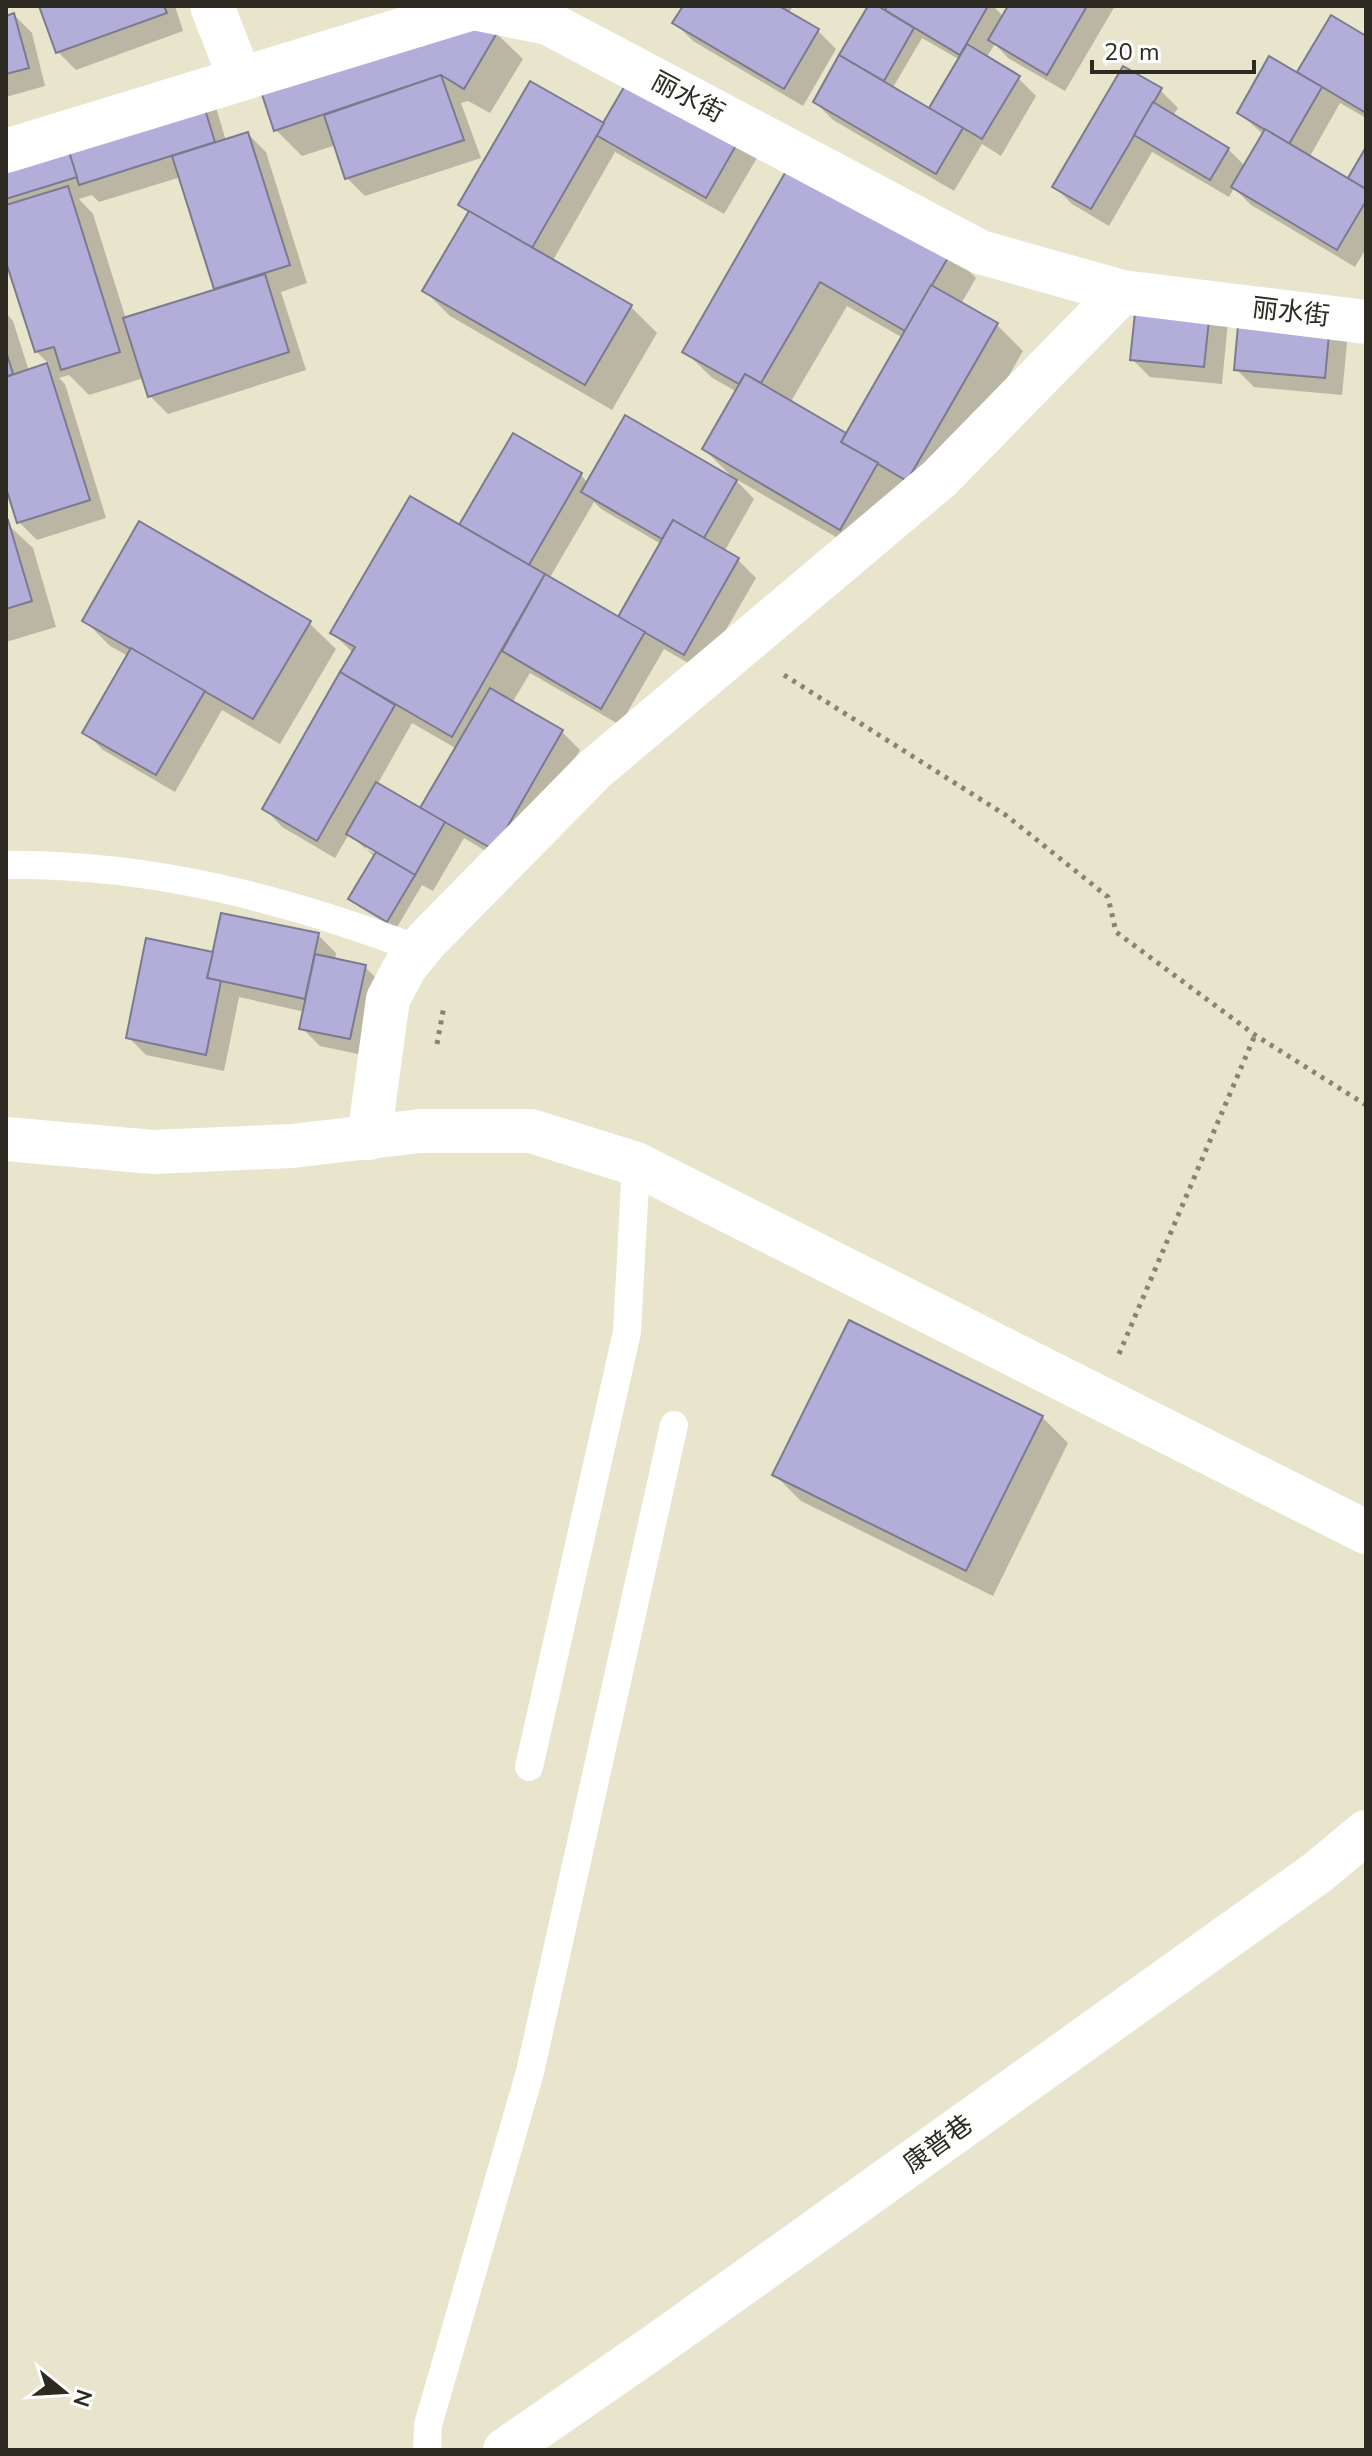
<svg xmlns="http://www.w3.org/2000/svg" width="1372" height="2456" font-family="'Nunito Sans','Noto Sans SC',sans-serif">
	<rect width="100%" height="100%" fill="#e9e4cc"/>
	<g fill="#0003" fill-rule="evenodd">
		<polygon points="41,6 175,6 183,31 76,70 58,52"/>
		<polygon points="685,6 793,6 788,14 818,31 836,49 803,106 693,41 675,23"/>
		<path d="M871 6 895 17 887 10 890 6H993L1004 17 1010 6H1115L1065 91 1008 58 995 44 986 58 1018 78 1036 96 1001 156 982 144 954 191 833 120 815 102ZM922 38 960 60 930 111 892 89Z"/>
		<polygon points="14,15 32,33 45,86 6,97 6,18"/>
		<polygon points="1332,18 1366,38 1366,118 1340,103 1309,158 1349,181 1366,151 1366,249 1355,267 1251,205 1234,188 1229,197 1152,152 1109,226 1072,204 1054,186 1160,90 1178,108 1173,116 1228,149 1245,166 1264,135 1239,113 1298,75"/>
		<polygon points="496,33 523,59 490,113 468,101 461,103 481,158 365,196 347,178 336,145 302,156 276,130"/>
		<path d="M212 94 226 141 248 134 266 152 307 283 281 292 306 370 168 414 150 396 144 378 89 395 69 375 59 378 65 384 106 518 37 540 19 522 6 481V313L13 321 29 371 50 365 36 351 6 255V136ZM181 177 217 291 126 319 93 214 79 199 92 195 99 202Z"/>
		<polygon points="605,126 764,146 724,214 615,152 552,262 631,307 657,333 612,410 450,316 424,290 469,213 461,205"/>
		<path d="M794 161 950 252 976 278 961 304 997 325 1023 351 934 505 867 555 734 478 754 499 724 552 738 560 756 578 702 671 664 649 620 725 530 673 512 703 562 732 580 750 512 867 464 838 433 891 422 885 396 929 359 907 351 899 375 857 349 834 335 858 282 827 265 809 354 654 333 633 460 528 581 475 588 483 733 478 704 449 737 392 711 377 685 351ZM847 306 903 338 847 436 790 403ZM594 502 601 509 661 544 619 619 549 579ZM412 723 457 749 421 810 377 785ZM366 844 378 851V855L366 849Z"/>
		<polygon points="1139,296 1228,321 1222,384 1150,377 1132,359"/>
		<polygon points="1348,332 1342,395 1254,387 1236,369"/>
		<polygon points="6,523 33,548 56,627 6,642"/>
		<polygon points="84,620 309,623 336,649 280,744 222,710 175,792 103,750 85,732 128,656 110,646"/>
		<polygon points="318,935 336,953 335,960 365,967 383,985 368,1056 320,1046 302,1028 305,1012 239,997 224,1071 146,1055 128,1037 214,954"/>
		<polygon points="1042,1417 1068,1443 993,1596 801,1501 775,1475"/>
	</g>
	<g fill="#b3aed9" stroke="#7c7a8e" stroke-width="2">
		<polygon points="39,6 164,6 167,13 56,53"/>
		<polygon points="425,6 498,31 464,89 441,75 274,131 252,64"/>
		<polygon points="683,6 779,6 819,29 784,89 672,23"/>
		<polygon points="868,6 878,6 914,28 884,81 839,55"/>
		<polygon points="887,6 988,6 960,55 885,10"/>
		<polygon points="1008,6 1087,6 1047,75 988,40"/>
		<polygon points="14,13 29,68 6,74 6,16"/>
		<polygon points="1331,15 1366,36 1366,113 1297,72"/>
		<polygon points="967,44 1020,76 982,139 929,108"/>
		<polygon points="839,55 963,128 936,174 813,102"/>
		<polygon points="1269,56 1322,87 1289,144 1237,113"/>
		<polygon points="638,63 747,126 706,198 596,135"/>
		<polygon points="1123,66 1162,88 1091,209 1052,187"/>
		<polygon points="194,74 215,142 79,185 58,117"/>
		<polygon points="441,75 464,140 345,179 324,115"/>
		<polygon points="530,81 604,123 532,248 458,205"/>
		<polygon points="1153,102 1229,148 1210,180 1134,135"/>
		<polygon points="58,117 77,177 6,199 6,134"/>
		<polygon points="1265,129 1366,189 1366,201 1337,250 1231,187"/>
		<polygon points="248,132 290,265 214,289 172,156"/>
		<polygon points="1366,147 1366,189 1348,178"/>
		<polygon points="793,159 952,251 905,331 820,282 761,383 745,374 739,384 682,352"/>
		<polygon points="68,186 120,352 61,370 54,347 35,352 6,262 6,205"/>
		<polygon points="469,211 632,305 585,385 422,291"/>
		<polygon points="265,274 289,352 148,397 123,318"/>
		<polygon points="931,285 998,323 907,481 841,442"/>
		<polygon points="1137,294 1211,301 1204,367 1130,360"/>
		<polygon points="1240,304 1331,312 1325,378 1234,370"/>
		<polygon points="6,351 13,374 6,377"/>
		<polygon points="47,363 90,500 17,523 6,488 6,377"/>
		<polygon points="745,374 846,433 841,442 878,463 840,530 702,449"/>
		<polygon points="625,415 737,480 704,538 673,520 662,539 581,492"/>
		<polygon points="513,433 582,473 529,565 459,525"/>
		<polygon points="410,496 545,574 452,737 340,672 355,647 330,633"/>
		<polygon points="8,520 32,601 6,609 6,521"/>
		<polygon points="673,520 739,558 684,655 618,617"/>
		<polygon points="139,521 311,621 253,719 82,621"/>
		<polygon points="545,574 645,632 601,709 502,651"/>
		<polygon points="131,648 205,691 156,775 82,733"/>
		<polygon points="340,672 395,705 317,841 262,809"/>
		<polygon points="490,688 563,730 494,850 420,808"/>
		<polygon points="376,782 445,822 415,875 346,834"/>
		<polygon points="376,852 415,875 387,922 348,899"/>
		<polygon points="221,913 319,933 305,999 207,978"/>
		<polygon points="146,938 213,952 207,978 221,981 206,1055 126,1038"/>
		<polygon points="315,954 366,965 350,1039 299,1029"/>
		<polygon points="849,1320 1043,1416 966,1571 772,1475"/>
	</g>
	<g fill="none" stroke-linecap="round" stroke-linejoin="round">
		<g stroke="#878474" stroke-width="5" stroke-dasharray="4 6" stroke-linecap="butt">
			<polyline points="784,675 1007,816 1108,897 1116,932 1255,1035 1366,1105"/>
			<polyline points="437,1044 444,1006"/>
			<polyline points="1119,1354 1255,1035"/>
		</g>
		<g stroke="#fff" stroke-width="28">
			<path d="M6 865C149 863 287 899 420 950"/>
			<polyline points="529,1767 627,1332 636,1164"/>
			<polyline points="427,2450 428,2425 530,2072 674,1425"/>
		</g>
		<g stroke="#fff" stroke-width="44">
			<polyline points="212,6 240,78"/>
			<polyline points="6,151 473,8 548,23 980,252 1122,292 1366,322"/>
			<polyline points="369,1138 388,999 405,967 426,941 594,770 940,478 1122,292"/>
			<polyline points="6,1139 153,1152 292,1146 420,1131 531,1131 636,1164 1366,1532"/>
			<polyline points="505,2450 661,2342 1318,1872 1366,1832"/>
		</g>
	</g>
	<g text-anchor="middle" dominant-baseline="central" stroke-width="6" stroke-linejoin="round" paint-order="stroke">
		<g font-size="26" fill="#2c2a21" stroke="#fff">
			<text transform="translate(688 97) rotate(28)">丽水街</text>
			<text transform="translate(1291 312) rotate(7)">丽水街</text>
			<text transform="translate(938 2144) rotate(-36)">康普巷</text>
		</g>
	</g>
	<rect width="1372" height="2456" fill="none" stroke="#2c2a21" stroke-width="16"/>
	<g transform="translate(64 2392) rotate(108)" stroke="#ffffff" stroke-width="6" paint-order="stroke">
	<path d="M0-6L14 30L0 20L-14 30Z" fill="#2c2a21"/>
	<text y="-12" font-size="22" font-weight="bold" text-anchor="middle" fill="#2c2a21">N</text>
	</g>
	<path d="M1092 60v12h162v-12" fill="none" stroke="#2c2a21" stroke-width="4"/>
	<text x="1104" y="60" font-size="24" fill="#2c2a21" stroke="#ffffff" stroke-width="6" paint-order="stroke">20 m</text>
</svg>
